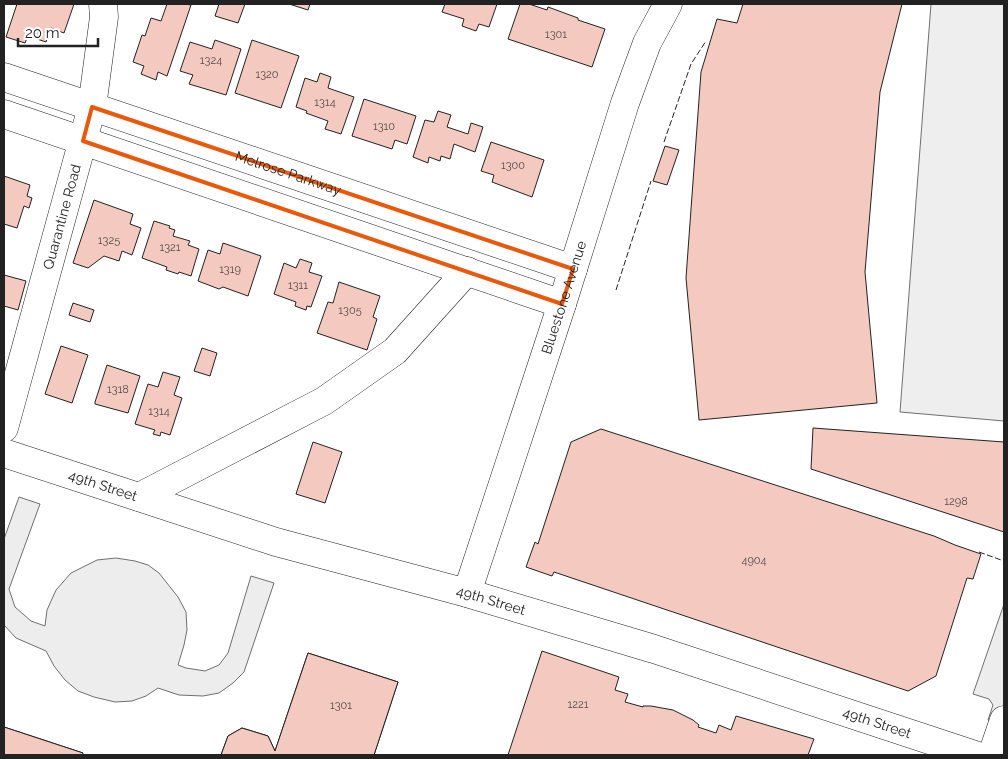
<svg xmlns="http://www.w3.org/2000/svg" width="1008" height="759" font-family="Raleway,sans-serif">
	<rect width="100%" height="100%" fill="#fff"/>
	<polygon fill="#eee" stroke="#6f6f6f" points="931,4 1004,4 1004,421 900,412"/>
	<g fill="#ededed" stroke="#6f6f6f">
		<polygon points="19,497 40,504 9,589 15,607 31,621 45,626 47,610 56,590 71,573 97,560 116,558 135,561 148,565 159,573 178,597 186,612 187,630 184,645 178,665 186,668 205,671 219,665 228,653 251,576 274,583 244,672 233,683 219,693 203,696 179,695 158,688 146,696 132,701 115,702 94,697 78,691 65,680 54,666 46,651 16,638 4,625 4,539"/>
		<polygon points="1004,604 1004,724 988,720 993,705 989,699 973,694"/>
	</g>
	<g fill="#f3c9c0" stroke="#222">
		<polygon points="17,4 74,4 64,33 51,28 46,42 28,36 25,43 6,37"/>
		<polygon points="167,4 185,4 191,5 167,76 158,72 156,80 141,74 144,66 133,62 142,35 145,36 151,18 161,21"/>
		<polygon points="219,4 245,4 238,23 215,16"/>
		<polygon points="289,4 310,4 308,10"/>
		<polygon points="445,4 497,4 489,27 479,24 476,31 462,26 464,19 442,12"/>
		<polygon points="520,4 529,4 547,10 548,7 578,18 578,20 605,29 592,67 508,39"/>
		<polygon points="743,4 902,4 880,92 865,272 877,403 699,420 686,278 701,72 717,19 737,23"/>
		<polygon points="215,40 241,49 226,95 189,84 193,75 180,71 190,42 212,49"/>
		<polygon points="252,40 299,56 281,108 235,93"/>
		<polygon points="320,73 331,77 328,88 354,97 341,134 325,129 328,121 306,113 307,111 296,107 305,78 317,82"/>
		<polygon points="364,99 416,116 407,144 395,140 392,149 352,136"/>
		<polygon points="438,111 451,115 447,127 468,134 471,123 483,127 475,152 454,144 450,159 441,156 440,161 429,157 428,163 413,157 425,120 434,122"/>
		<polygon points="491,142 544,160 532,197 492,182 494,175 481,171"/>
		<polygon points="665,146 679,150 667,185 653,181"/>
		<polygon points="4,176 30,185 27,196 32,198 29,208 24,206 17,228 4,224"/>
		<polygon points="94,200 133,214 130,224 141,228 132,255 122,251 119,261 104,256 88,268 73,263"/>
		<polygon points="154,221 170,226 169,228 175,230 173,236 190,241 188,245 199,249 191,276 179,272 178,274 166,270 167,267 142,258"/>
		<polygon points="223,243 261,256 248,296 223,287 219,289 198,281 208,250 220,254"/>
		<polygon points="300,259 312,263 309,272 322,276 311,307 307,306 306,310 295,306 296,302 274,294 284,263 296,268"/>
		<polygon points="4,275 26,281 18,310 4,306"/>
		<polygon points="339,282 380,296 373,317 377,319 367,350 317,333 328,302 333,303"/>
		<polygon points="73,303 94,310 90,322 69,315"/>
		<polygon points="61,346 88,355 72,403 45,394"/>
		<polygon points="202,348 217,353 210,376 194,371"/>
		<polygon points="107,365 140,376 128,413 95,404 95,402"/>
		<polygon points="163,372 180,377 174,395 182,398 170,435 161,432 160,436 153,434 155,430 135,424 148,384 158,387"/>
		<polygon points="813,428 1004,442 1004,532 811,469"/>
		<polygon points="601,429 934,536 955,545 981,554 973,579 967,578 936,676 908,691 554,572 552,576 526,567 535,542 538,544 571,442"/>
		<polygon points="313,442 342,452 325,503 296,494"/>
		<polygon points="542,651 619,677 615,690 628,694 625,702 643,707 643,706 651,706 673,710 693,720 699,725 698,727 716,733 719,725 731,730 736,716 814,739 808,755 508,755"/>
		<polygon points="308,653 398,682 374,755 221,755 228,736 242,728 268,736 275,751"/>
		<polygon points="308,653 398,682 374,755 221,755 228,736 242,728 268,736 275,751"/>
		<polygon points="4,727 83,753 82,755 4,755"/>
		<polygon points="4,727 83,753 82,755 4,755"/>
	</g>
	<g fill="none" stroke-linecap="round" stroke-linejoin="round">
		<g stroke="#222" stroke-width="29">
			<g id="minor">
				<path id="s1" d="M4 77 573 269"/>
				<polyline points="4,114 562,304"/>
				<path id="s2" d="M4 428 92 107 104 17 103 4"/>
				<path id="s3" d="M4 453 276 542 467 593 654 649 975 755"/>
				<polyline points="139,497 324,401 395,351 467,271"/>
				<path id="s4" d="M467 593 562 304 625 103 647 43 668 4"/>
				<polyline points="992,755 1004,720"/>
			</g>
		</g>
		<use href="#minor" stroke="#fff" stroke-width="28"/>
		<g stroke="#222" stroke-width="1" stroke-dasharray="6 2.5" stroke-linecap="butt">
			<polyline points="664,142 691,64 706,41"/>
			<polyline points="616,290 651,181"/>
			<polyline points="979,552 1004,561"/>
		</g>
	</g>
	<path fill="none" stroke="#e8590c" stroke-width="4" stroke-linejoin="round" d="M92 107 573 269 562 304 83 141Z"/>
	<g text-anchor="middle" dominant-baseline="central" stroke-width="4" stroke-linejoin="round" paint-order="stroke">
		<g font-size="11" fill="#564c4a">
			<text x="556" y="34">1301</text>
			<text x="211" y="60">1324</text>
			<text x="267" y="74">1320</text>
			<text x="325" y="102">1314</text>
			<text x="384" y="126">1310</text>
			<text x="513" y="165">1300</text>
			<text x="109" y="240">1325</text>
			<text x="170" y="247">1321</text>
			<text x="230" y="269">1319</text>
			<text x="298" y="285">1311</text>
			<text x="350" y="310">1305</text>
			<text x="118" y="389">1318</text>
			<text x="159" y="411">1314</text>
			<text x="956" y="501">1298</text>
			<text x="754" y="560">4904</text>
			<text x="578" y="704">1221</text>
			<text x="341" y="705">1301</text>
		</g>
		<g font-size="14" fill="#222" stroke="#fff">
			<text stroke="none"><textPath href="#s1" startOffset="300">Melrose Parkway</textPath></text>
			<text stroke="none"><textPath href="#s2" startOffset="219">Quarantine Road</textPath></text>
			<text stroke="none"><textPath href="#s4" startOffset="311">Bluestone Avenue</textPath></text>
			<text stroke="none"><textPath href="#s3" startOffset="104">49th Street</textPath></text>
			<text stroke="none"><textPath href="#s3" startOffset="509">49th Street</textPath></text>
			<text stroke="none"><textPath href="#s3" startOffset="914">49th Street</textPath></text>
		</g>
	</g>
	<rect width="1008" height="759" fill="none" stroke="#222222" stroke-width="10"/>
	<path d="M18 38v8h80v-8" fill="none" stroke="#222222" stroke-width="2.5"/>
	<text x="25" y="38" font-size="15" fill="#222222" stroke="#ffffff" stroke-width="4" paint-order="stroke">20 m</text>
</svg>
